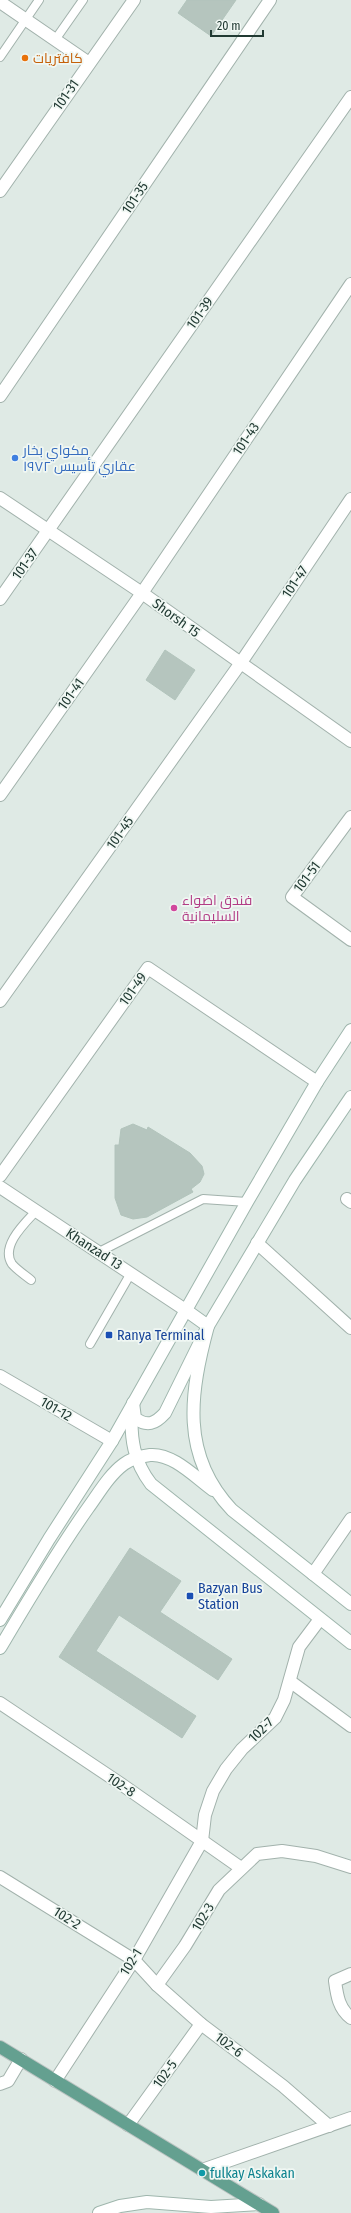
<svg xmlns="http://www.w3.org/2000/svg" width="351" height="2213" font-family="'Fira Sans Condensed',Cairo,sans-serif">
	<rect width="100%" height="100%" fill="#dfeae5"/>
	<g fill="#b5c5be" stroke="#b2c4bc">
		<polygon points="187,0 236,0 211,36 178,13"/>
		<polygon points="165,650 195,670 175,700 146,680"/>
		<polygon points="133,1124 147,1130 148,1127 190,1153 202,1166 204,1174 200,1182 191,1189 193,1192 147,1217 133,1219 121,1215 115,1198 115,1145 119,1145 121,1129"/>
		<polygon points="130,1548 181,1581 160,1612 232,1659 218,1680 119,1615 96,1651 196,1716 182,1738 59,1657"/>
	</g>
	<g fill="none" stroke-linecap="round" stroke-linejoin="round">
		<g stroke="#a2b2ac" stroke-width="10">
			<g id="lane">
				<polyline points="55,40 83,0"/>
				<polyline points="0,57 39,0"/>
				<polyline points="99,1252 203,1199 247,1202"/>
				<path d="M31 1280C25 1275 17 1270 12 1264 0 1246 25 1223 36 1211"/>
				<polyline points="90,1344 131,1273"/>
			</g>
		</g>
		<g stroke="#a2b2ac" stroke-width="14">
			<g id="street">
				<polyline points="0,2 89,63"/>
				<polyline points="0,191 134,0"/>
				<polyline points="0,396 270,0"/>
				<polyline points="0,498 142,593 351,741"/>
				<polyline points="0,599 351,97"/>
				<polyline points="0,795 142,593 351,284"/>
				<polyline points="351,817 292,897 351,940"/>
				<polyline points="0,1001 240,664 351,499"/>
				<polyline points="0,1176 148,968 317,1082"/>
				<polyline points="0,1187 187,1311"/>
				<polyline points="347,1199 351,1202"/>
				<polyline points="257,1243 351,1328"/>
				<polyline points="0,1376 112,1441"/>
				<polyline points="313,1574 351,1519"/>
				<polyline points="291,1682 351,1726"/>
				<polyline points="0,1703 121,1784 241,1868"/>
				<polyline points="0,1877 134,1960 157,1985 201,2024 283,2086 329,2126"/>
				<path d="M351 1974 335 1981C337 1996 339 2009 351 2018"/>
				<polyline points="157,1985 185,1946 219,1890 257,1854 282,1851 316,1856 351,1867"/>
				<polyline points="55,2081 134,1960 202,1841 205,1815 213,1791 226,1769 242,1749 275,1718 284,1700 299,1647 320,1619"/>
				<polyline points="0,2084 8,2081 21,2059"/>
				<polyline points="128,2125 201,2024"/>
				<polyline points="202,2170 351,2118"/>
			</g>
		</g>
		<g stroke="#9fb6ad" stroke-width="14">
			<g id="secondary">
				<path d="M187 1311 208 1326C190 1393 180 1455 232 1510L351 1604"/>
				<path d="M133 1403 135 1418C147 1427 155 1424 165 1413L208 1326 295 1180 351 1097"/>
				<path d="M132 1410C130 1438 134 1462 151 1484L351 1643"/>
				<polyline points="0,1620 49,1539 112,1441 247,1202 317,1082 351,1030"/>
				<path d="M0 1648C28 1601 56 1553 88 1508 99 1493 109 1475 124 1464 131 1459 142 1456 150 1455 173 1453 196 1478 213 1490"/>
				<polyline points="99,2213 120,2206 147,2202 211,2207 259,2204"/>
			</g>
		</g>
		<g stroke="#bcc4c2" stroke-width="14">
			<polyline id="primary" points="0,2047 273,2213"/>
		</g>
		<use href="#lane" stroke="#fff" stroke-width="8"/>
		<use href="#street" stroke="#fff" stroke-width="12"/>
		<use href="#secondary" stroke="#fff" stroke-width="12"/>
		<use href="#primary" stroke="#64a090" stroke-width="12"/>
	</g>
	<circle fill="#e8710a" stroke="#f0f7f3" stroke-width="1.5" cx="25" cy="58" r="4"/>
	<circle fill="#3f7fe0" stroke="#f0f7f3" stroke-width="1.5" cx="15" cy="458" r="4"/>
	<circle fill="#d1479c" stroke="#f0f7f3" stroke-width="1.5" cx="174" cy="908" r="4"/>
	<g fill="#1a4fb4" stroke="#f0f7f3" stroke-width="1.5">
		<rect x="105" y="1331" width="8" height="8" rx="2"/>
		<rect x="186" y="1592" width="8" height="8" rx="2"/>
	</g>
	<circle fill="#0f9aa8" stroke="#f0f7f3" stroke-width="1.5" cx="202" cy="2173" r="4"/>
	<g text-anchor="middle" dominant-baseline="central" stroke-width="3.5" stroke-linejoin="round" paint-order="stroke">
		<g font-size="14" fill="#c56008" stroke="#f0f7f3" text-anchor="start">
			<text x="33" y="58">كافتريات</text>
		</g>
		<g font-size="14" fill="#213a33" stroke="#f0f7f3">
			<text transform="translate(66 95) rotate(-55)">101-31</text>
			<text transform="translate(135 198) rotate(-56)">101-35</text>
			<text transform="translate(200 313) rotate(-55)">101-39</text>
			<text transform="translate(246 439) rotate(-56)">101-43</text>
			<text transform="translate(25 564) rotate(-55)">101-37</text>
			<text transform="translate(295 582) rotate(-56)">101-47</text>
			<text transform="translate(176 618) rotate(36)">Shorsh 15</text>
			<text transform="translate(71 694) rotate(-55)">101-41</text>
			<text transform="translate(120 833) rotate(-55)">101-45</text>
			<text transform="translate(307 877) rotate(-53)">101-51</text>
			<text transform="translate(133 989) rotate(-55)">101-49</text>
			<text transform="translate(94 1249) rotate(33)">Khanzad 13</text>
			<text transform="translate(56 1409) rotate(30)">101-12</text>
			<text transform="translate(261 1730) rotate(-45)">102-7</text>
			<text transform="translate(121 1785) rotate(34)">102-8</text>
			<text transform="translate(203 1917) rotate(-59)">102-3</text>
			<text transform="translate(67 1918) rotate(32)">102-2</text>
			<text transform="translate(131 1962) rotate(-58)">102-1</text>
			<text transform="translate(229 2045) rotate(37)">102-6</text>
			<text transform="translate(165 2074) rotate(-54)">102-5</text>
		</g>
		<g font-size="14" fill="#366cbe" stroke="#f0f7f3" text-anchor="start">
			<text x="23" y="450">مكواي بخار<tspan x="23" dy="16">عقاري تأسيس ١٩٧٢</tspan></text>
		</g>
		<g font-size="14" fill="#b23c85" stroke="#f0f7f3" text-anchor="start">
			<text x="182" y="900">فندق اضواء<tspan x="182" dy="16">السليمانية</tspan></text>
		</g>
		<g font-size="14" fill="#164399" stroke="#f0f7f3" text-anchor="start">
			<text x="117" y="1335">Ranya Terminal</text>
			<text x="198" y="1588">Bazyan Bus<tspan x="198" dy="16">Station</tspan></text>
		</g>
		<g font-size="14" fill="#0d838f" stroke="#f0f7f3" text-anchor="start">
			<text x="210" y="2173">fulkay Askakan</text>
		</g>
	</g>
	<path d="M211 30v6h52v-6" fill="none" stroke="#213a33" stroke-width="2"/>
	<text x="217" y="30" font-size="12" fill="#213a33" stroke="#f0f7f3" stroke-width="3" paint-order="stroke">20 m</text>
</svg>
